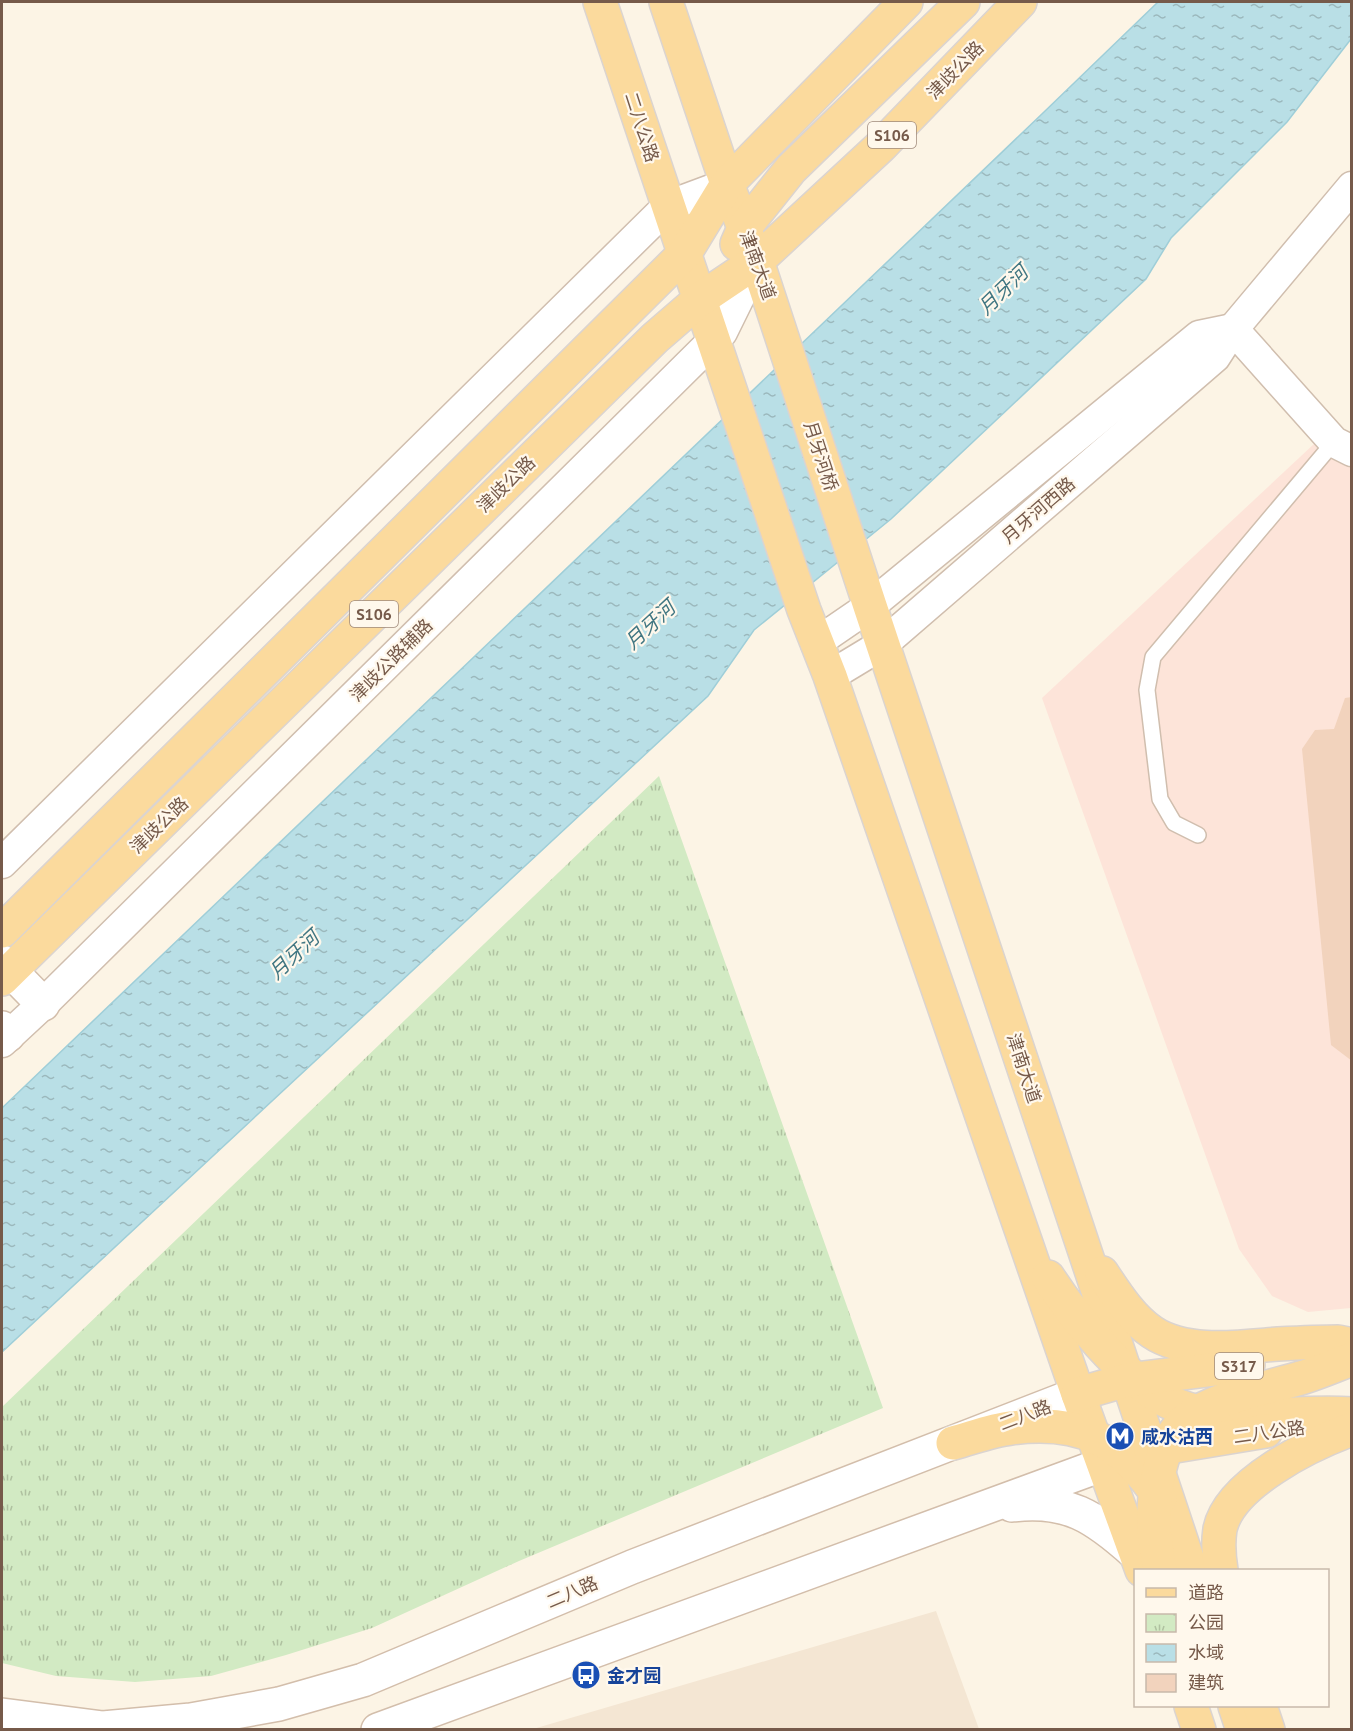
<svg xmlns="http://www.w3.org/2000/svg" width="1353" height="1731" font-family="'PT Sans','Noto Sans SC',sans-serif">
	<defs>
		<pattern id="park-tufts" width="24" height="20" patternUnits="userSpaceOnUse" patternTransform="scale(1.5)"><rect width="24" height="20" fill="#d2eac3"/><path d="M3 7l-1-3M5 7V3M7 7l1-3M15 17l-1-3M17 17v-4M19 17l1-3" fill="none" stroke="#afc1a0"/></pattern>
		<pattern id="water-ripples" width="26" height="14" patternUnits="userSpaceOnUse" patternTransform="scale(1.5)"><rect width="26" height="14" fill="#b9dfe6"/><path d="M2 4q2-2 4 0t4 0M15 11q2-2 4 0t4 0" fill="none" stroke="#9bb8bc"/></pattern>
	</defs>
	<rect width="100%" height="100%" fill="#fcf4e5"/>
	<polygon fill="#f4e6d3" points="936,1611 979,1729 533,1729"/>
	<polygon fill="#fde4d9" points="1330,429 1351,447 1351,1308 1308,1312 1272,1296 1239,1249 1042,698"/>
	<polygon fill="url(#park-tufts)" points="659,776 883,1408 519,1561 372,1628 286,1655 211,1676 135,1682 56,1676 2,1663 2,1407"/>
	<polygon fill="url(#water-ripples)" stroke="#9fced8" stroke-width="1.5" points="1158,2 1351,2 1351,39 1287,122 1171,238 1146,279 891,519 754,630 708,696 2,1352 2,1108 1044,112"/>
	<polygon fill="#f2d3bd" points="1352,697 1352,1061 1331,1045 1302,749 1315,730 1334,729 1345,698"/>
	<g fill="none" stroke-linecap="round" stroke-linejoin="round">
		<g stroke="#d0beae" stroke-width="18">
			<polyline id="lane" points="1198,835 1174,823 1160,799 1147,690 1153,657 1334,442"/>
		</g>
		<g stroke="#d0beae" stroke-width="33">
			<g id="street">
				<polyline points="1233,329 1334,442 1352,451"/>
				<polyline points="816,643 870,606 1199,336 1233,329"/>
				<polyline points="830,676 883,644 1215,357 1233,329 1352,187"/>
				<polyline points="2,863 668,206 727,184"/>
				<polyline points="2,1042 43,1004 722,332 757,261"/>
			</g>
		</g>
		<g stroke="#d3beab" stroke-width="36">
			<g id="secondary">
				<polyline points="2,962 43,1004"/>
				<polyline points="2,1028 8,1035"/>
				<path d="M1012 1505C1067 1498 1095 1517 1135 1553"/>
				<polyline points="2,1715 103,1728 191,1720 279,1704 363,1680 632,1567 1078,1394"/>
				<polyline points="378,1730 1104,1464"/>
			</g>
		</g>
		<g stroke="#dbd4d0" stroke-width="36">
			<g id="primary">
				<polyline points="600,2 804,610 830,676 1078,1394 1142,1570"/>
				<polyline points="666,2 727,184 757,261 870,606 1191,1570"/>
				<polyline points="737,244 744,228 791,169 963,2"/>
				<polyline points="2,931 685,253 727,184 906,2"/>
				<polyline points="2,979 655,338 699,300 757,261 881,146 1020,2"/>
				<path d="M1102 1273C1116 1294 1131 1318 1152 1332 1186 1355 1240 1347 1278 1344 1298 1343 1318 1342 1338 1342L1352 1345"/>
				<path d="M1048 1277C1074 1317 1120 1373 1161 1398 1177 1407 1199 1413 1218 1415 1262 1418 1307 1411 1352 1414"/>
				<polyline points="1078,1394 1127,1380 1248,1365"/>
				<path d="M953 1443C972 1438 992 1430 1011 1428 1082 1419 1120 1440 1160 1498"/>
				<polyline points="1151,1450 1266,1431"/>
				<path d="M1160 1570C1158 1556 1154 1540 1154 1525 1153 1496 1159 1451 1178 1428 1201 1399 1269 1388 1304 1377 1320 1372 1336 1365 1352 1359"/>
				<path d="M1221 1570C1219 1558 1218 1542 1220 1529 1230 1483 1311 1444 1352 1429"/>
				<polyline points="1191,1706 1199,1730"/>
				<polyline points="1235,1706 1243,1730"/>
				<polyline points="1260,1706 1268,1730"/>
			</g>
		</g>
		<use href="#lane" stroke="#fff" stroke-width="15"/>
		<use href="#street" stroke="#fff" stroke-width="30"/>
		<use href="#secondary" stroke="#fff" stroke-width="33"/>
		<use href="#primary" stroke="#fbda9d" stroke-width="33"/>
	</g>
	<defs>
		<g id="metro-disc" transform="scale(1.5)"><circle r="9.5" fill="#1a4fb4" stroke="#fff8ec"/><path d="M-5.5 5V-5H-3L0 0L3-5H5.5V5H3V-.5L0 4L-3-.5V5Z" fill="#fff"/></g>
		<g id="bus-disc" transform="scale(1.5)"><circle r="9.5" fill="#1a4fb4" stroke="#fff8ec"/><path d="M-5-6H5V4H4V6H2V4H-2V6H-4V4H-5ZM-3.5-4V0h7V-4ZM-3.5 1.2v1.5H-2V1.2ZM2 1.2v1.5H3.5V1.2Z" fill="#fff"/></g>
	</defs>
	<g fill-rule="evenodd">
		<use href="#metro-disc" x="1120" y="1436"/>
		<use href="#bus-disc" x="586" y="1675"/>
	</g>
	<g text-anchor="middle" dominant-baseline="central" stroke-width="4.5" stroke-linejoin="round" paint-order="stroke">
		<g fill="#fff8ec" stroke="#9f897b" stroke-width="1.5">
			<rect x="868" y="122" width="48" height="26" rx="4.5"/>
			<rect x="350" y="601" width="48" height="26" rx="4.5"/>
			<rect x="1215" y="1353" width="48" height="26" rx="4.5"/>
		</g>
		<g font-size="16" font-weight="bold" fill="#765a4a">
			<text x="892" y="135">S106</text>
			<text x="374" y="614">S106</text>
			<text x="1239" y="1366">S317</text>
		</g>
		<g font-size="18" fill="#765a4a" stroke="#fff8ec">
			<text transform="translate(955 70) rotate(-46)">津歧公路</text>
			<text transform="translate(642 127) rotate(72)">二八公路</text>
			<text transform="translate(758 265) rotate(70)">津南大道</text>
			<text transform="translate(821 456) rotate(72)">月牙河桥</text>
			<text transform="translate(506 484) rotate(-44)">津歧公路</text>
			<text transform="translate(1038 510) rotate(-41)">月牙河西路</text>
			<text transform="translate(391 660) rotate(-45)">津歧公路辅路</text>
			<text transform="translate(159 825) rotate(-44)">津歧公路</text>
			<text transform="translate(1024 1068) rotate(72)">津南大道</text>
			<text transform="translate(1025 1415) rotate(-21)">二八路</text>
			<text transform="translate(1269 1432) rotate(-8)">二八公路</text>
			<text transform="translate(572 1592) rotate(-23)">二八路</text>
		</g>
		<g font-size="18" font-weight="bold" fill="#164399" stroke="#fff8ec" text-anchor="start">
			<text x="1141" y="1436">咸水沽西</text>
			<text x="607" y="1675">金才园</text>
		</g>
		<g font-size="20" font-style="italic" fill="#407682" stroke="#fff8ec">
			<text transform="translate(1003 290) rotate(-44)">月牙河</text>
			<text transform="translate(650 625) rotate(-43)">月牙河</text>
			<text transform="translate(294 955) rotate(-43)">月牙河</text>
		</g>
	</g>
	<rect width="1353" height="1731" fill="none" stroke="#765a4a" stroke-width="6"/>
	<rect x="1134" y="1569" width="195" height="138" fill="#fff8ec" stroke="#c8b9ab" stroke-width="1.5"/>
	<rect x="1146" y="1588" width="30" height="9" fill="#fbda9d" stroke="#c8b9ab" stroke-width="1.5"/>
	<text x="1188" y="1599" font-size="18" fill="#765a4a">道路</text>
	<rect x="1146" y="1614" width="30" height="18" fill="url(#park-tufts)" stroke="#c8b9ab" stroke-width="1.5"/>
	<text x="1188" y="1629" font-size="18" fill="#765a4a">公园</text>
	<rect x="1146" y="1644" width="30" height="18" fill="url(#water-ripples)" stroke="#c8b9ab" stroke-width="1.5"/>
	<text x="1188" y="1659" font-size="18" fill="#765a4a">水域</text>
	<rect x="1146" y="1674" width="30" height="18" fill="#f2d3bd" stroke="#c8b9ab" stroke-width="1.5"/>
	<text x="1188" y="1689" font-size="18" fill="#765a4a">建筑</text>
</svg>
